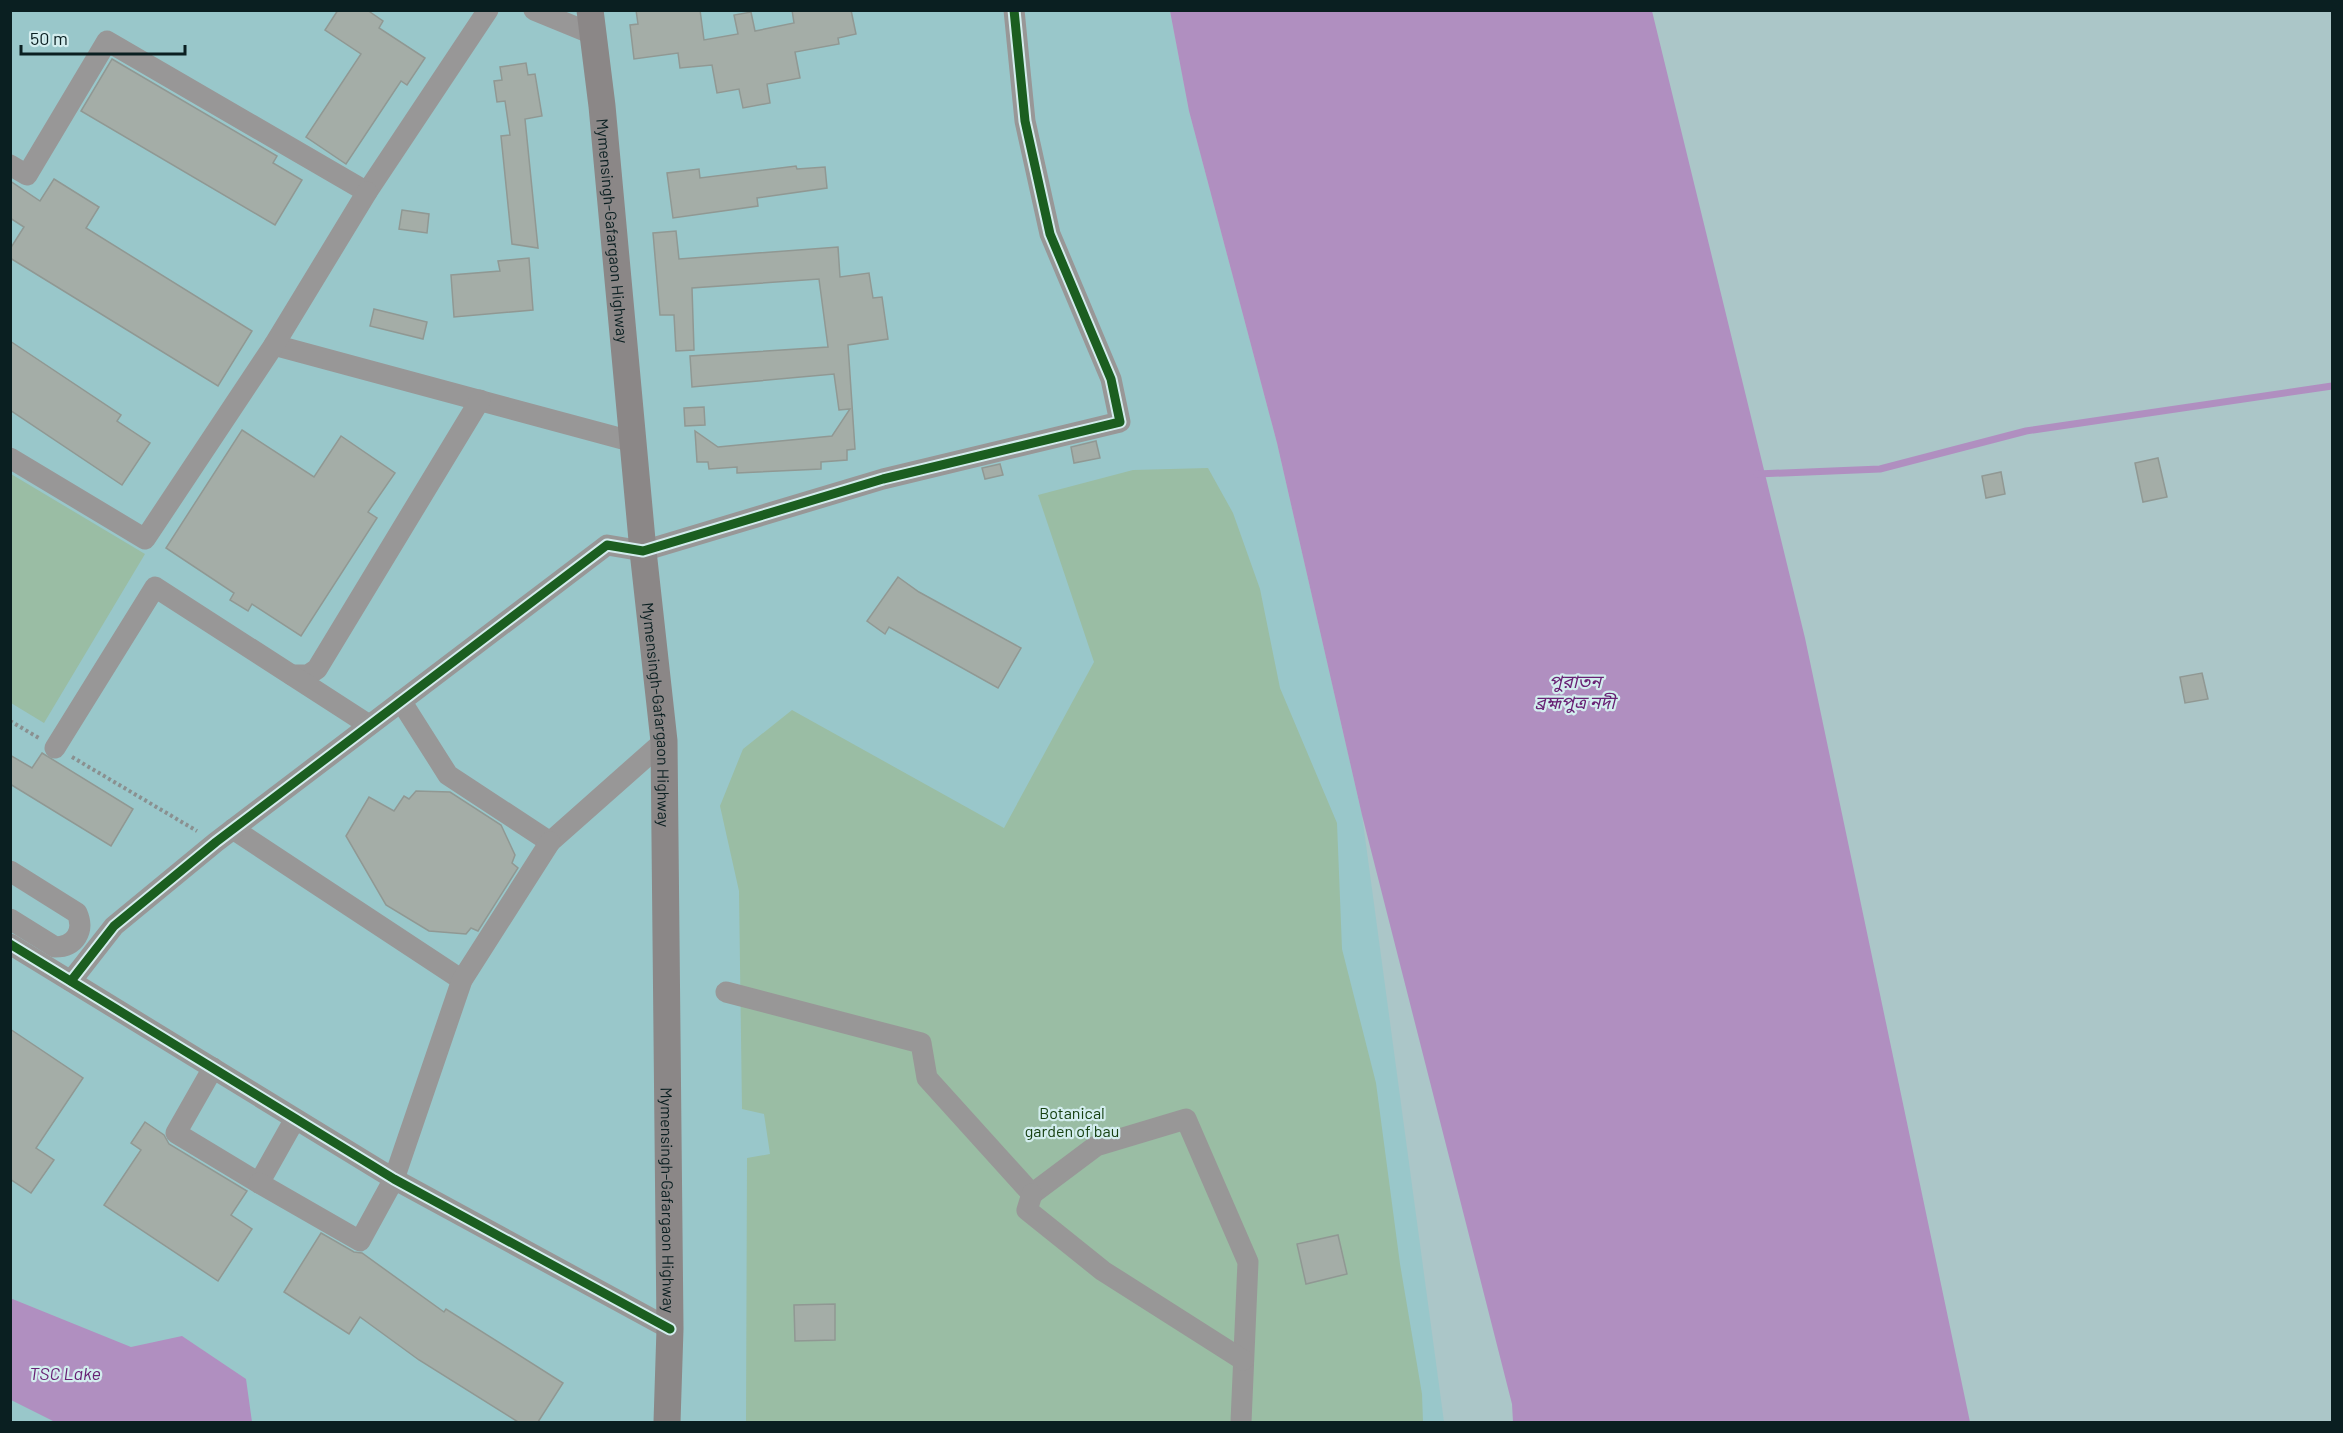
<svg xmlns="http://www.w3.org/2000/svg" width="2343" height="1433" font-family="Barlow,'Noto Sans Bengali',sans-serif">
	<rect width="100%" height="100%" fill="#abc6c8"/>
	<polygon fill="#99c7ca" points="10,11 1170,11 1189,111 1277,443 1362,815 1444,1422 11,1422"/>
	<g fill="#9abda4">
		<polygon points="1208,468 1233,513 1260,589 1280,688 1337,823 1342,949 1376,1083 1400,1264 1422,1394 1423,1422 746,1422 747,1158 770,1154 764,1114 742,1109 739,891 720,806 743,749 792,710 1004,828 1094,662 1038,495 1133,470"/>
		<polygon points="11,474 145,554 44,723 11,703"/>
	</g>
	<g fill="#b08fc0">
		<polygon points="1170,11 1652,11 1805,638 1970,1422 1513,1422 1512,1404 1362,815 1277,443 1189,111"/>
		<polygon points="10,1298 131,1347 182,1336 246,1379 252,1422 55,1422 11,1400"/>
	</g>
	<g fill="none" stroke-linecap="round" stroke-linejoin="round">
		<polyline stroke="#b08fc0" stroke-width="7" points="1757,474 1880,469 2026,431 2332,386"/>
	</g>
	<g fill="#a4ada7" stroke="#909893" stroke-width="1.5">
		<polygon points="338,10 367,10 383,21 379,28 425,58 407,85 401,81 346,164 306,137 361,54 325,30"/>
		<polygon points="636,10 700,10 704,40 738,34 734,15 751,12 755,31 794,23 792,10 851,10 856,34 838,38 839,44 795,52 800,78 767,84 770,103 743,108 739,89 717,93 712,65 680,68 678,53 634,59 630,25 638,24"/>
		<polygon points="112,59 277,156 273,163 302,180 275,225 81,111"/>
		<polygon points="526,63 528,75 535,74 542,116 525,119 538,248 512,244 501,136 510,135 505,101 497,102 494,81 502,80 500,67"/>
		<polygon points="796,166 797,169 825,167 827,188 757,198 758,206 673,218 667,173 699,169 700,178"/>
		<polygon points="54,179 99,207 86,228 252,331 218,386 10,258 10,249 24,227 10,218 10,181 40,201"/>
		<polygon points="402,210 429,214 427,233 399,229"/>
		<polygon points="676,231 679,259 838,247 840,277 869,273 873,298 882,297 888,339 848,345 855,449 847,450 847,460 821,462 821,469 737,473 737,467 709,469 708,462 697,462 695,431 718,447 832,436 850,409 839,410 834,374 692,387 690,356 828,347 819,279 692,288 694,350 676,351 674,315 660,315 653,233"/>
		<polygon points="529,258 533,310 454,317 451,275 500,271 498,261"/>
		<polygon points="374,309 427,322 423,339 370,326"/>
		<polygon points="10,341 121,415 117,421 150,443 122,485 10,410"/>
		<polygon points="704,407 705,425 685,426 684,408"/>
		<polygon points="242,430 314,477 341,436 395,473 368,512 377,518 301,636 252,604 248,611 230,600 234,593 166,548"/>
		<polygon points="1096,441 1100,458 1074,463 1071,447"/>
		<polygon points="2158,458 2167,497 2143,502 2135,463"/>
		<polygon points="1000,464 1003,475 985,479 982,468"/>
		<polygon points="2001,472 2005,494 1986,498 1982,476"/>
		<polygon points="898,577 919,592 1021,648 998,688 889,627 885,634 867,621"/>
		<polygon points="2202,673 2208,699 2185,703 2180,677"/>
		<polygon points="42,753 133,809 111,846 10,784 10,755 32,768"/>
		<polygon points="416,791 450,792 501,825 515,855 512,863 518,868 478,931 471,928 466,934 429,931 386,905 346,836 369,797 394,811 404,796 409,799"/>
		<polygon points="10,1029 83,1078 36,1148 54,1160 31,1193 10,1179"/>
		<polygon points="145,1122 164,1135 169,1144 247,1191 231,1215 252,1229 218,1281 104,1205 141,1150 131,1143"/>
		<polygon points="321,1233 354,1252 362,1253 444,1312 446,1309 563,1383 538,1422 518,1422 419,1360 360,1317 349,1334 284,1292"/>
		<polygon points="1338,1235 1347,1274 1306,1284 1297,1244"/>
		<polygon points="835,1304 835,1340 795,1341 794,1305"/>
	</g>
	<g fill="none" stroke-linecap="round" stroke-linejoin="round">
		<g stroke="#8a9090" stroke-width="4" stroke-dasharray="3 3" stroke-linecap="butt">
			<polyline points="10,721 39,738"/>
			<polyline points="72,757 197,831"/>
		</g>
		<g stroke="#989797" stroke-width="21">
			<polyline points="534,10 595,35"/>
			<polyline points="10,165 27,175 107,41 367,192 488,10"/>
			<polyline points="274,345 634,442"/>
			<polyline points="10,458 145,539 274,345 367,192"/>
			<polyline points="292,675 308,675 317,669 480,400"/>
			<polyline points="401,701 448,775 550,842 664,741"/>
			<polyline points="55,748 155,587 369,725"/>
			<polyline points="233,829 462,980"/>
			<path d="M10 871 77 913C85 931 75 947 55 947L10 919"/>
			<polyline points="10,944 394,1179 670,1329"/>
			<polyline points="71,981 114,926 216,842 607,545 643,551 883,479 1120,422 1111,379 1050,234 1025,121 1014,10"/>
			<polyline points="726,992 921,1043 927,1078 1032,1194 1096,1146 1186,1119 1248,1262 1241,1422"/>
			<polyline points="213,1068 176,1133 259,1183 295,1119"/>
			<polyline points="259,1183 360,1241 394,1179 462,980 550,842"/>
			<polyline points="1032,1194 1027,1210 1103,1271 1243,1360"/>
		</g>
		<path stroke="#8b8787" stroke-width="27" id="s1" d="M590 10 602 106 643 551 664 741 670 1329 667 1422"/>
		<g stroke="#d3edee" stroke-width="13">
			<g id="cycleway">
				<polyline points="10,944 394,1179 670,1329"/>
				<polyline points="71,981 114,926 216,842 607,545 643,551 883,479 1120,422 1111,379 1050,234 1025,121 1014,10"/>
			</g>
		</g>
		<use href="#cycleway" stroke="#1b5e20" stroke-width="9"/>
	</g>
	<g text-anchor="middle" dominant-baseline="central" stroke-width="4.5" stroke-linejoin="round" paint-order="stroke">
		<g font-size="16" fill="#0a1f21" stroke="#d3edee">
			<text stroke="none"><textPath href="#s1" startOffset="222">Mymensingh-Gafargaon Highway</textPath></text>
			<text stroke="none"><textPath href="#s1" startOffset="708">Mymensingh-Gafargaon Highway</textPath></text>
			<text stroke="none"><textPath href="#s1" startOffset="1194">Mymensingh-Gafargaon Highway</textPath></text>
		</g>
		<g font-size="16" fill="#164011" stroke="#d3edee">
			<text x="1072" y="1112">Botanical<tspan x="1072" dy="18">garden of bau</tspan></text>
		</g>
		<g font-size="18" font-style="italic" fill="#682174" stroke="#d3edee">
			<text x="1575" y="681">পুরাতন<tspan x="1575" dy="21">ব্রহ্মপুত্র নদী</tspan></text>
			<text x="65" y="1373">TSC Lake</text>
		</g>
	</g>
	<rect width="2343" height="1433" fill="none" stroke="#0a1f21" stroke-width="24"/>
	<path d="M21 45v9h164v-9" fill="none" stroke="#0a1f21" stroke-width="3"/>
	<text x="30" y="45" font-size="18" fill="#0a1f21" stroke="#d3edee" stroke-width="4.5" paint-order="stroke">50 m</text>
</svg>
